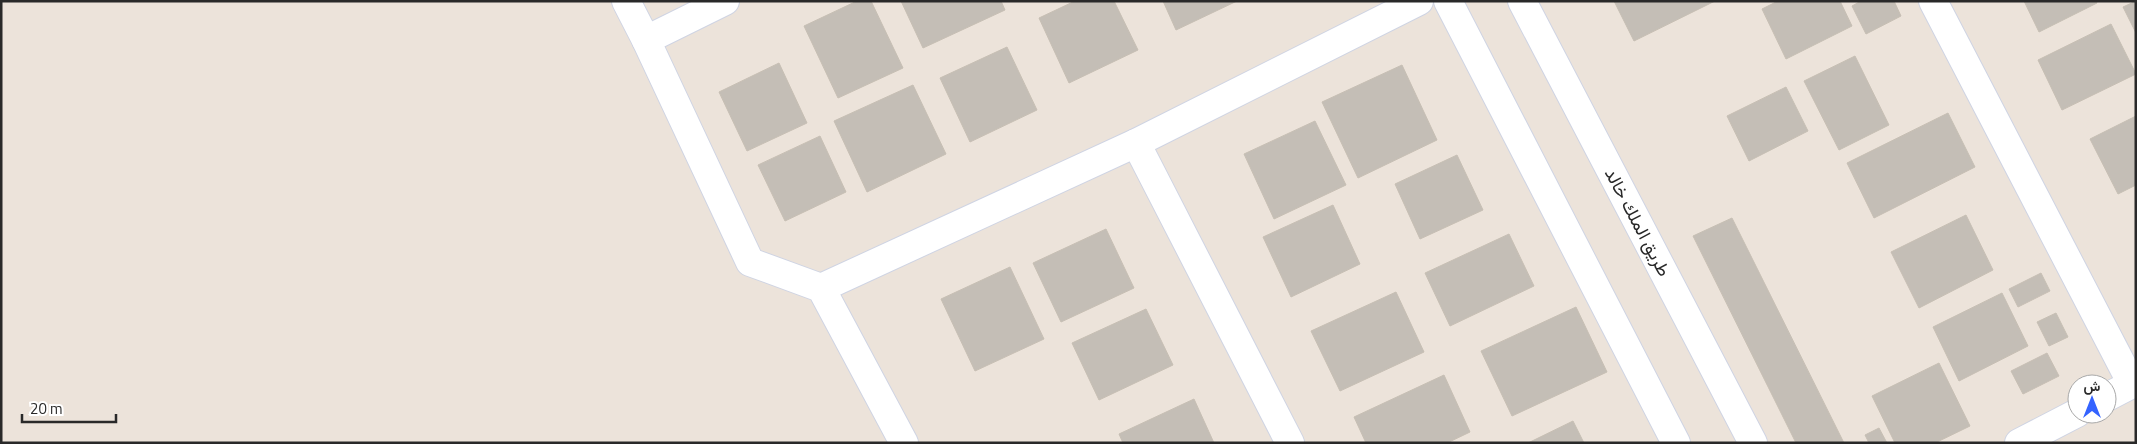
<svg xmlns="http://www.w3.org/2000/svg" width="2137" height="444" font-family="'Titillium Web',Vazirmatn,sans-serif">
	<rect width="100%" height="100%" fill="#ece3da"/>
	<g fill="#c4beb6" stroke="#c7bfb4">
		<polygon points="857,1 871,1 903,68 838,98 804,26"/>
		<polygon points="901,1 1001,1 1005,10 923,48"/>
		<polygon points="1075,1 1114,1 1138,50 1069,83 1039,18"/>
		<polygon points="1163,1 1237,1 1176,30"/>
		<polygon points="1614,1 1715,1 1634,41"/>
		<polygon points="1778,1 1840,1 1852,26 1786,59 1762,9"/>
		<polygon points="1861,1 1894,1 1901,16 1866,34 1852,6"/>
		<polygon points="2024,1 2096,1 2097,3 2039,32"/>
		<polygon points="2136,1 2136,33 2123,7"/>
		<polygon points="2111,24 2136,74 2062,110 2038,60"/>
		<polygon points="1007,47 1037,110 970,142 940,78"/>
		<polygon points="1855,56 1889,125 1839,150 1804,81"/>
		<polygon points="779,63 807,123 747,151 719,92"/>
		<polygon points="1402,65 1437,140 1358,178 1322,102"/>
		<polygon points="913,85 946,154 867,192 834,121"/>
		<polygon points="1786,87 1808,131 1749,161 1727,116"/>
		<polygon points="1948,113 1975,167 1874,218 1847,163"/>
		<polygon points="2136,116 2136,185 2118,194 2090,139"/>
		<polygon points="1315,121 1346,185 1274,219 1244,154"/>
		<polygon points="820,136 846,192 785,221 758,165"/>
		<polygon points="1457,155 1483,210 1420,239 1395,184"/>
		<polygon points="1333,205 1360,264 1291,297 1263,237"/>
		<polygon points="1966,215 1993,270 1919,308 1891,252"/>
		<polygon points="1732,218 1844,443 1796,443 1693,236"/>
		<polygon points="1106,229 1134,288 1061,322 1033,263"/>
		<polygon points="1509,234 1534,286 1450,326 1425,273"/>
		<polygon points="1010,267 1044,339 975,371 941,299"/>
		<polygon points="2041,273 2050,291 2018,307 2009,289"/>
		<polygon points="1396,292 1424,352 1340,391 1311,331"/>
		<polygon points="2002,293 2028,346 1959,381 1933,327"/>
		<polygon points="1576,307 1607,372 1512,416 1481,351"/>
		<polygon points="1146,309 1173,365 1099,400 1072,343"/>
		<polygon points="2056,313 2068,337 2049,346 2037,322"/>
		<polygon points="2047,353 2059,376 2023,394 2011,371"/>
		<polygon points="1939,363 1970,426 1935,443 1895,443 1872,396"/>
		<polygon points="1444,375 1470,432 1447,443 1366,443 1354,417"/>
		<polygon points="1194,399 1214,443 1123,443 1119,434"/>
		<polygon points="1573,421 1584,443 1528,443"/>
		<polygon points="1879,428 1887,443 1869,443 1865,435"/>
	</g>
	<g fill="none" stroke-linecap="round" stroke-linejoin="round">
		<g stroke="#cfd4e3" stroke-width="30">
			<g id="street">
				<polyline points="626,1 646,40 750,262 821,288 904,443"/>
				<polyline points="1933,1 2132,384"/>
				<polyline points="646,40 725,1"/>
				<polyline points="1136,143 1290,443"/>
				<polyline points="821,288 1136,143 1419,1"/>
				<polyline points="2107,397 2136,382"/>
				<polyline points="2019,443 2077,413"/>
			</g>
		</g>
		<g stroke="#cfd4e3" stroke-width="30">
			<g id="secondary">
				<polyline points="1448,1 1676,443"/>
				<polyline points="1522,1 1753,443"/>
			</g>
		</g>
		<use href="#street" stroke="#fff" stroke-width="28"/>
		<use href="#secondary" stroke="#fff" stroke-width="28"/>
	</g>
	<g text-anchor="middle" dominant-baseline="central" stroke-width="5" stroke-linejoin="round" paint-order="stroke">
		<g font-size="18" fill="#292929" stroke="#fff">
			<text transform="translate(1638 222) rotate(62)">طريق الملك خالد</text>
		</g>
	</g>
	<rect width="2137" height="444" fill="none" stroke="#292929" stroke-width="5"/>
	<g transform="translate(2092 399)"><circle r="24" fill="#ffffff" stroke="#a9a9a9"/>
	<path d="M0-4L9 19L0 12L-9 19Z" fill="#3463ff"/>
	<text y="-8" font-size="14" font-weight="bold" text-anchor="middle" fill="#292929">ش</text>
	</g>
	<path d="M22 414v8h94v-8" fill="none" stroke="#292929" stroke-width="2.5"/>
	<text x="30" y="414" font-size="15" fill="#292929" stroke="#ffffff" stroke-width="4" paint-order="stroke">20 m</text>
</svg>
